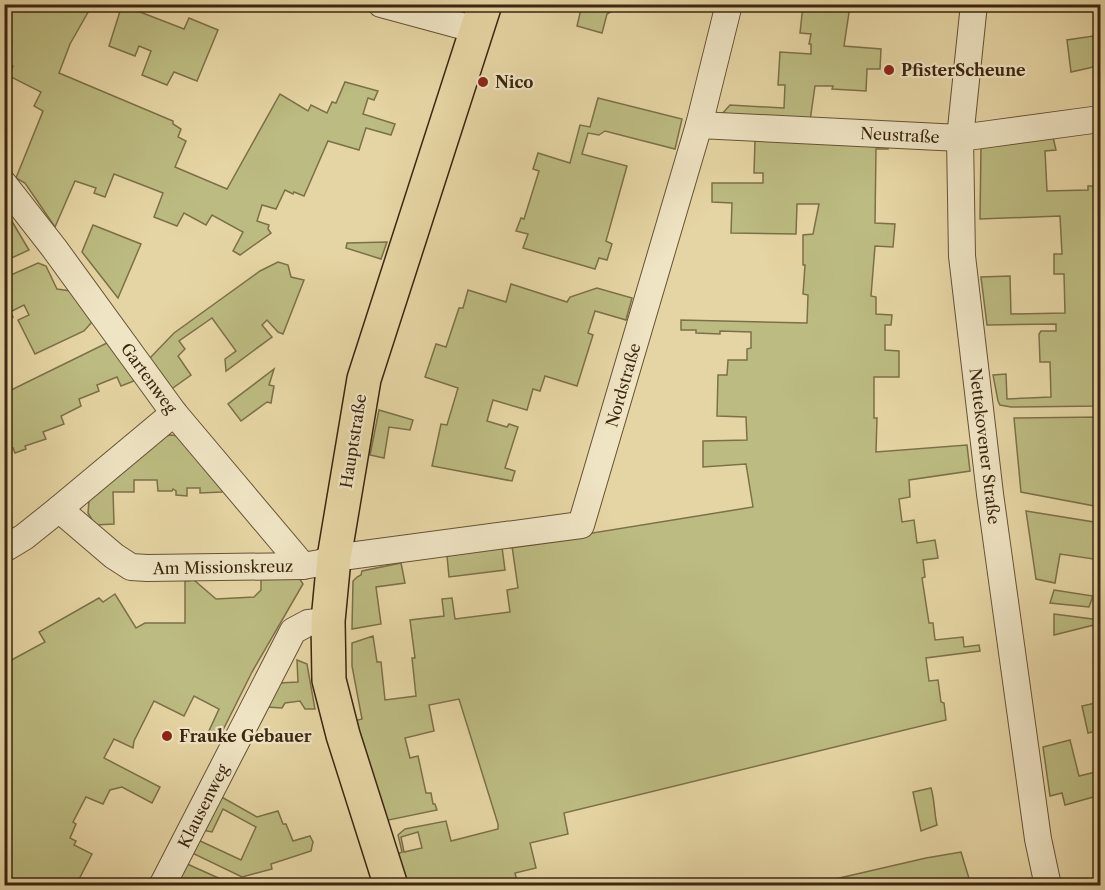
<svg xmlns="http://www.w3.org/2000/svg" width="1105" height="890" font-family="'Libre Caslon Text',serif">
	<rect width="100%" height="100%" fill="#e6d5a4"/>
	<filter id="stains"><feTurbulence type="fractalNoise" baseFrequency=".00333" numOctaves="4"/><feColorMatrix values="0 0 0 0 .2 0 0 0 0 .09 0 0 0 0 .02 0 0 0 .5 -.17"/></filter>
	<radialGradient id="worn" r=".72"><stop offset=".6" stop-color="#630" stop-opacity="0"/><stop offset="1" stop-color="#630" stop-opacity=".3"/></radialGradient>
	<g fill="#bcbb81" stroke="#7c7048" stroke-width="1.5" fill-rule="evenodd">
		<polygon points="86,4 91,7 70,44 59,73 173,121 173,124 181,129 178,137 186,141 175,167 227,189 280,94 308,111 311,105 327,113 332,102 336,103 345,82 378,91 374,100 368,98 363,114 395,124 391,135 366,128 359,150 328,141 304,196 294,192 293,194 285,190 276,209 262,205 257,221 269,225 268,229 271,233 240,255 233,251 243,232 212,215 206,225 184,213 177,226 154,217 163,193 114,174 105,197 94,193 96,188 75,181 55,227 25,183 16,178 43,111 34,106 41,92 9,76 13,66 5,61 5,57 12,42 5,38 5,5"/>
		<polygon points="122,5 184,29 189,18 218,30 197,81 174,72 167,85 142,75 151,51 139,46 135,56 109,46"/>
		<polygon points="582,5 613,5 612,11 607,14 602,33 577,26"/>
		<polygon points="803,5 859,5 859,8 850,6 844,46 881,49 880,69 867,69 866,91 832,89 833,86 815,86 810,121 720,116 730,105 784,108 785,85 778,85 780,52 811,54 811,44 809,44 811,34 800,33"/>
		<polygon points="1093,36 1098,66 1071,72 1067,40"/>
		<polygon points="598,98 682,119 675,149 605,131 599,135 588,133 582,154 627,166 606,241 612,244 607,260 599,258 595,269 523,248 528,234 516,231 521,218 524,219 539,171 533,169 538,153 570,163 580,125 590,127"/>
		<polygon points="1053,137 1056,150 1045,151 1047,191 1088,190 1088,186 1097,186 1096,214 1100,215 1100,406 1011,407 1000,405 998,401 993,375 1006,374 1007,399 1051,397 1050,362 1040,362 1039,334 1041,331 1056,331 1056,324 987,325 981,277 1010,276 1011,314 1065,313 1064,274 1054,274 1054,254 1062,254 1060,216 980,219 981,147"/>
		<path d="M755 140 888 144V149H876L875 223 895 224 893 247 875 246 871 296 876 297V314L892 315 891 325H885V350L899 351V377H874V418H877L876 452 967 445 970 471 909 480 910 497 899 499 902 522 914 520 917 543 935 540 938 558 923 560 925 577 922 578 929 623H933L935 640 963 637 964 647 979 645 980 651 926 658 929 681 938 680 941 702 944 703 946 720 564 813 568 834 530 843 536 868 515 873 518 885H407L397 854 402 852 398 835 405 829 446 821 451 841 498 829V824L459 699 429 705 434 731 405 738 410 758 418 756 426 793H431L433 804H435L437 810 384 821 354 721 362 719 352 666V643L373 636 377 662H381L385 700 416 696 412 658H415L410 620 444 616 442 599 452 598 455 619 510 612 507 590 518 588 512 546 753 507 746 464 703 467V441L747 440 746 417 717 416 718 375H727L728 360H747V349L751 348V332L720 331V334L696 333V330H681V320L807 323 808 295 803 294 805 265H803V235L813 234 819 204H797L796 234 731 233 732 203 712 202V183H763V173H754ZM418 832 422 848 404 852 401 837Z"/>
		<polygon points="4,208 29,250 5,261 4,261"/>
		<polygon points="93,225 141,244 118,298 82,252"/>
		<polygon points="387,242 381,259 346,248 347,243"/>
		<polygon points="278,262 288,265 291,277 304,280 283,334 278,332 267,320 262,325 272,337 226,371 225,359 236,351 212,318 179,341 185,349 178,356 191,375 170,390 148,360 174,333 260,271"/>
		<polygon points="38,263 46,266 57,289 71,291 92,322 84,331 35,354 18,320 29,315 24,305 10,312 13,317 5,322 4,278"/>
		<polygon points="511,284 567,302 570,297 597,288 632,298 626,320 595,311 588,333 593,335 577,386 545,376 540,391 533,389 527,410 493,400 487,421 507,427 509,424 518,427 505,468 515,471 512,481 432,466 441,424 447,425 458,388 425,377 436,344 446,347 459,308 463,308 468,290 506,302"/>
		<polygon points="111,341 139,379 121,386 117,377 97,385 99,391 79,399 81,406 61,416 64,424 43,432 46,439 25,446 26,449 15,453 13,448 5,451 5,393"/>
		<polygon points="274,369 269,385 274,386 271,403 267,402 241,421 228,404"/>
		<polygon points="379,410 413,420 410,430 389,427 384,458 370,455"/>
		<polygon points="1100,417 1100,507 1021,492 1014,418"/>
		<polygon points="171,435 179,436 223,490 222,492 200,493 200,488 187,488 187,496 176,495 176,491 173,489 172,491 158,491 157,480 134,480 134,492 113,492 114,524 95,525 88,513 89,500 164,436"/>
		<polygon points="1026,511 1100,523 1100,560 1060,554 1055,583 1036,579"/>
		<polygon points="502,547 505,570 449,577 447,556"/>
		<polygon points="401,563 405,583 376,587 381,624 352,629 353,581 357,577 361,575 362,571"/>
		<polygon points="261,578 299,578 303,584 252,672 219,738 208,733 219,709 194,696 184,716 154,701 134,741 133,748 114,739 104,758 160,787 152,803 122,787 110,790 103,804 86,797 73,822 76,824 70,838 76,841 74,845 92,854 76,885 5,885 4,664 45,642 39,632 99,598 103,602 115,594 136,628 145,623 185,623 185,581 194,580 216,599 254,597 261,590"/>
		<polygon points="1054,590 1093,596 1089,607 1050,603"/>
		<polygon points="1054,614 1100,620 1100,649 1094,625 1054,635"/>
		<polygon points="297,660 307,664 315,709 305,709 300,701 285,703 282,708 267,707 279,683 298,682"/>
		<polygon points="1100,702 1100,730 1088,733 1082,706"/>
		<polygon points="1070,740 1079,776 1100,771 1100,809 1097,796 1065,805 1062,793 1050,796 1043,747"/>
		<path d="M931 788C935 801 934 813 937 825L921 831 913 792Z"/>
		<polygon points="218,795 257,817 278,811 283,824 286,824 293,841 310,836 313,842 311,851 271,864 272,869 242,877 190,852 196,839 241,860 256,827 223,809 212,832 202,830"/>
		<polygon points="961,852 971,885 809,885 926,858"/>
		<polygon points="185,863 234,885 174,886"/>
	</g>
	<g fill="none" stroke-linecap="round" stroke-linejoin="round">
		<g stroke="#665235" stroke-width="28">
			<g id="minor">
				<polyline points="381,4 477,30"/>
				<polyline points="974,4 960,138 962,256 990,494 1038,839 1048,886"/>
				<polyline points="699,125 960,138 1100,119"/>
				<polyline points="4,184 54,248 174,413 303,566"/>
				<polyline points="59,509 114,556 131,567 147,568 303,566 320,563 334,558 581,525 699,125 729,4"/>
				<polyline points="4,549 24,537 59,509 174,413"/>
				<polyline points="162,886 293,631 308,623 328,621"/>
			</g>
		</g>
		<g stroke="#3b2610" stroke-width="36">
			<polyline id="major" points="391,886 343,735 329,680 328,621 334,558 364,379 485,4"/>
		</g>
		<use href="#minor" stroke="#efe4c4" stroke-width="26"/>
		<use href="#major" stroke="#e6d5a4" stroke-width="33"/>
	</g>
	<g fill="#8f2418" stroke="#efe4c4" stroke-width="2">
		<circle cx="889" cy="70" r="6"/>
		<circle cx="483" cy="82" r="6"/>
		<circle cx="167" cy="736" r="6"/>
	</g>
	<g text-anchor="middle" dominant-baseline="central" stroke-width="4.5" stroke-linejoin="round" paint-order="stroke">
		<g font-size="16" font-weight="bold" fill="#3b2610" stroke="#efe4c4" text-anchor="start">
			<text x="901" y="70">PfisterScheune</text>
			<text x="495" y="82">Nico</text>
			<text x="179" y="736">Frauke Gebauer</text>
		</g>
		<g font-size="16" fill="#3b2610" stroke="#efe4c4">
			<text transform="translate(900 135) rotate(3)">Neustraße</text>
			<text transform="translate(149 378) rotate(54)">Gartenweg</text>
			<text transform="translate(623 385) rotate(-74)">Nordstraße</text>
			<text transform="translate(353 441) rotate(-81)">Hauptstraße</text>
			<text transform="translate(985 446) rotate(83)">Nettekovener Straße</text>
			<text transform="translate(223 567) rotate(-1)">Am Missionskreuz</text>
			<text transform="translate(203 806) rotate(-63)">Klausenweg</text>
		</g>
	</g>
	<rect width="1105" height="890" fill="none" stroke="#e6d5a4" stroke-width="24"/>
	<rect x="6" y="6" width="1093" height="878" fill="none" stroke="#3b2610" stroke-width="3"/>
	<rect x="12" y="12" width="1081" height="866" fill="none" stroke="#3b2610" stroke-width="1.5"/>
	<rect width="100%" height="100%" filter="url(#stains)"/>
	<rect width="100%" height="100%" fill="url(#worn)"/>
</svg>
